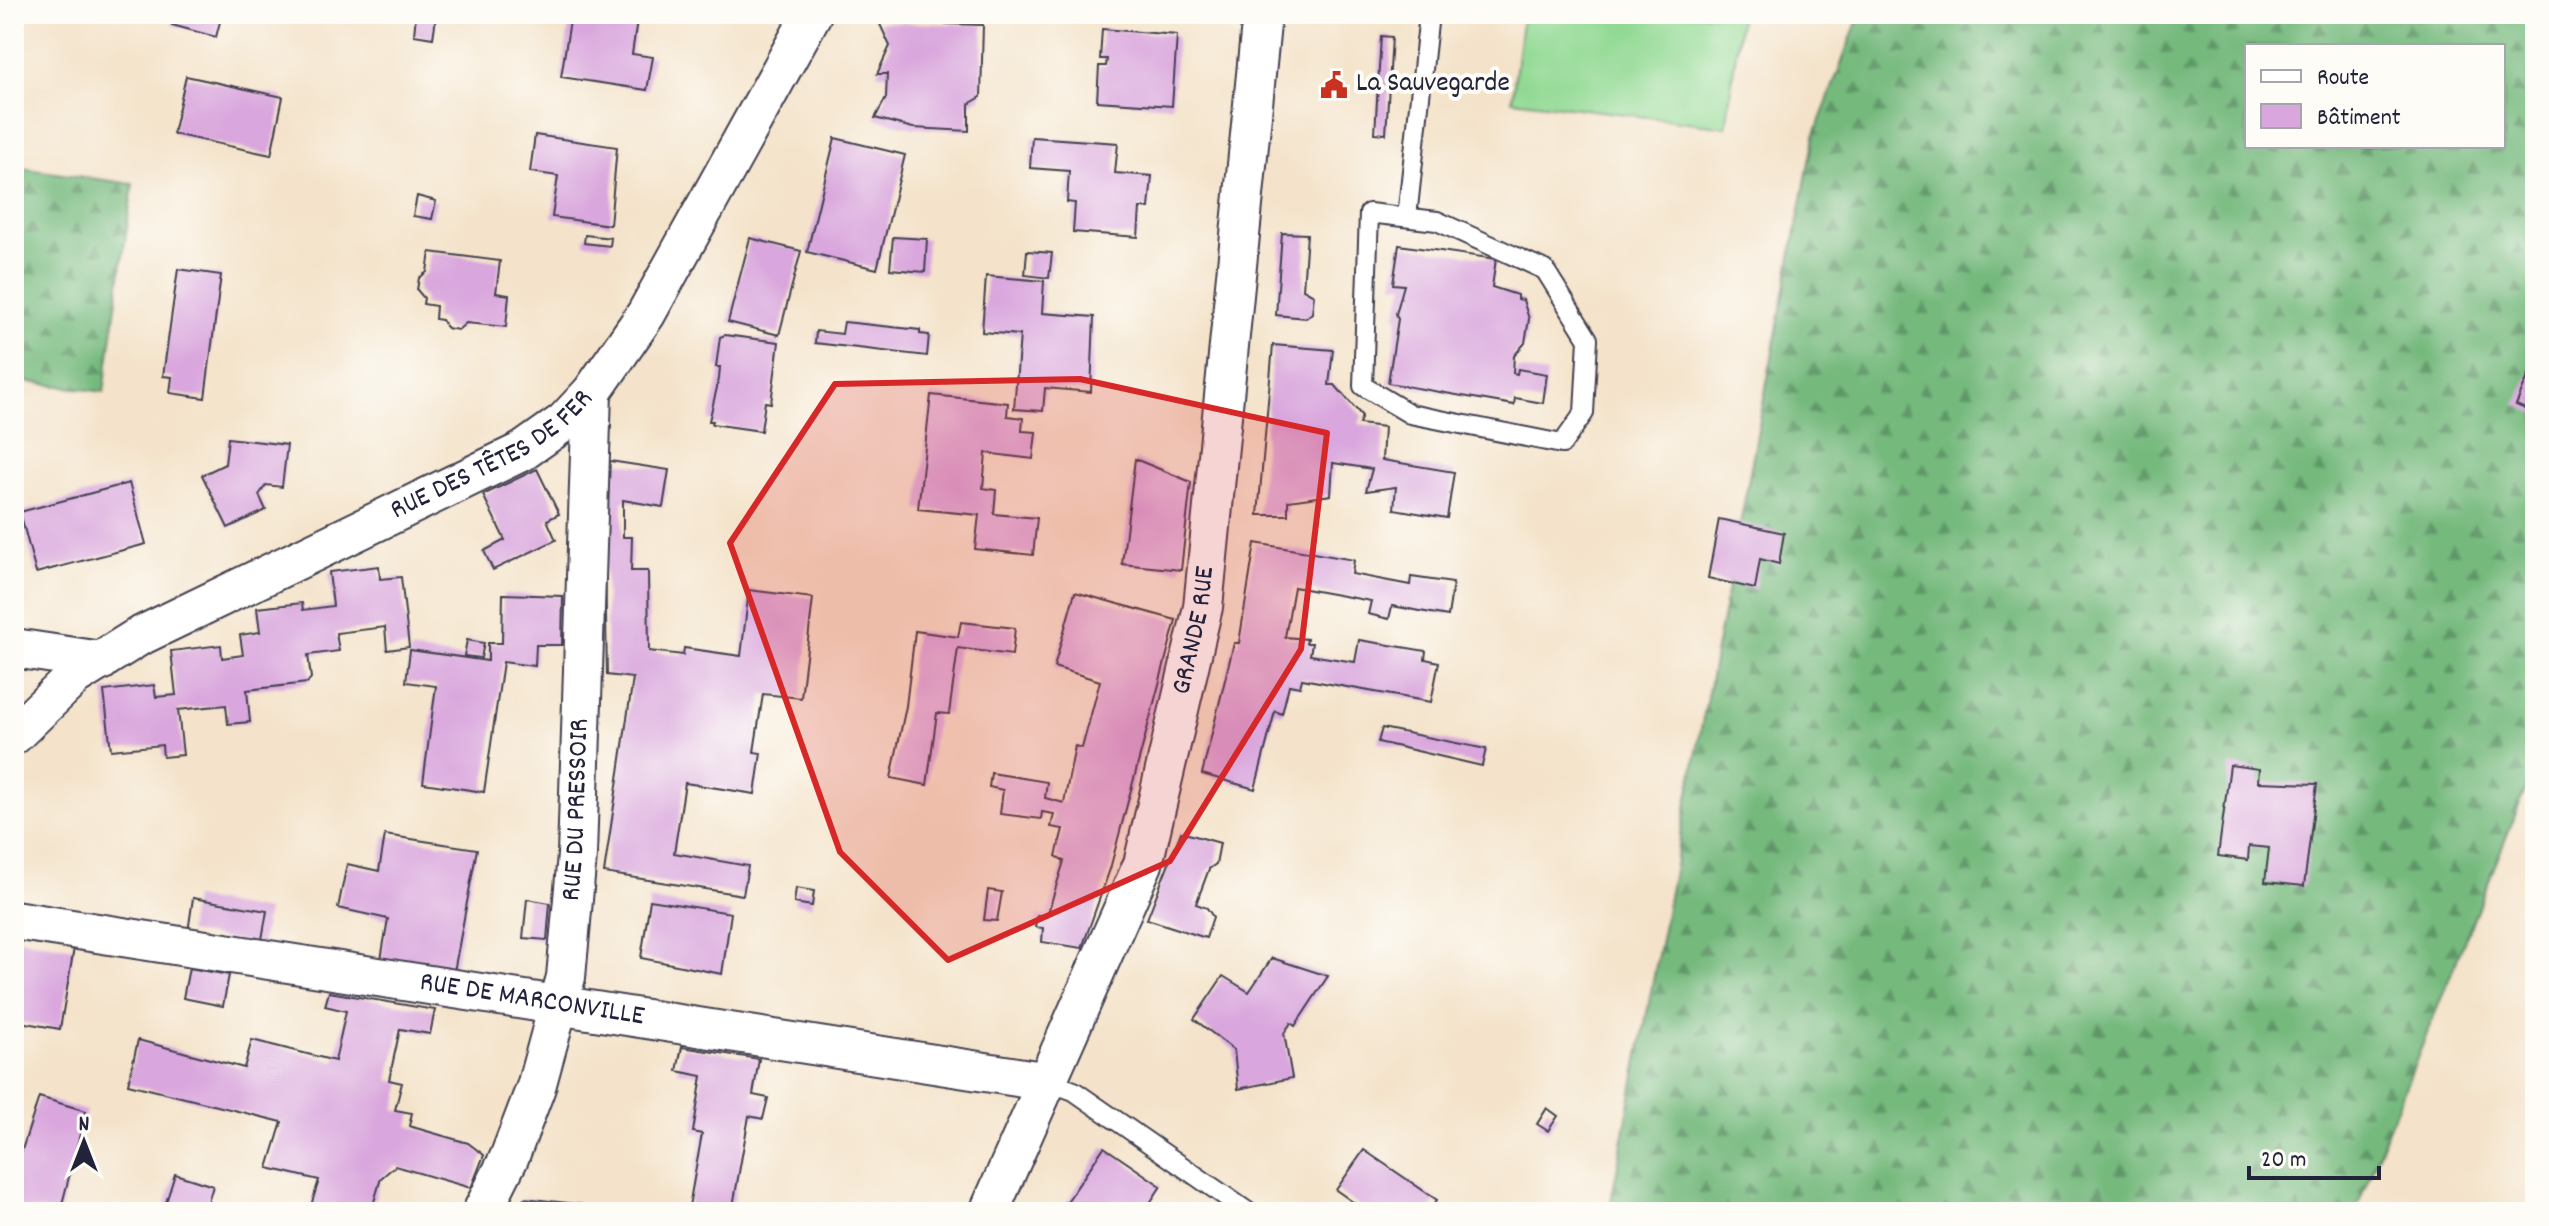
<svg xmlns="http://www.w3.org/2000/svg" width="2549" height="1226" font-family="Dekko,sans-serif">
	<defs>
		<pattern id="forest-firs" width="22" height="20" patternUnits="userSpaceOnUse" patternTransform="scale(2)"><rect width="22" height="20" fill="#74b97d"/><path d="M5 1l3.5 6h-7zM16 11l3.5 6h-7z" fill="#5f9668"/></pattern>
	</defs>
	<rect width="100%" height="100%" fill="#fdfcf7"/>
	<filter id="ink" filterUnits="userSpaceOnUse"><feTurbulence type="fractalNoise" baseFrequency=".0125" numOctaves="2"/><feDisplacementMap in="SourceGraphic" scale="16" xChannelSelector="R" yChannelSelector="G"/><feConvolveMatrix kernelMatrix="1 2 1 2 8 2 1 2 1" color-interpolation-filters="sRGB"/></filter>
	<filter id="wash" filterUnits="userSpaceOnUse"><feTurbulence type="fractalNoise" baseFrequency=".006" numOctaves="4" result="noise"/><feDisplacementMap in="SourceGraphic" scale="32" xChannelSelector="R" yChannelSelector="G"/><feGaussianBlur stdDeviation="1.8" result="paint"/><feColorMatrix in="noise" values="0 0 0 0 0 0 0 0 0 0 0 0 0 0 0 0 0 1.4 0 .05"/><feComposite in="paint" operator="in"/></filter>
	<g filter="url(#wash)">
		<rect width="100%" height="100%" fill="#f4e3ca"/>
		<g fill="url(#forest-firs)" stroke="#4b6e5c" stroke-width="2" fill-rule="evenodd">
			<path d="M1860 14H2535V766L2355 1212H1609L1814 136ZM2247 46H2503V146H2247Z"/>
			<polygon points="14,167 133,184 104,392 14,380"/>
		</g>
		<polygon fill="#91d993" stroke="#5a7e67" stroke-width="2" points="1523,14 1741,14 1726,127 1512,100"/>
		<g id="blocks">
			<g fill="#d9a6dd">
				<polygon points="175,14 222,14 216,37 172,25"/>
				<polygon points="571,14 638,14 632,54 653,57 647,90 561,77"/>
				<polygon points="416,15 436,18 433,38 414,35"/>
				<polygon points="879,22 983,25 981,97 969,104 969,131 913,128 875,118 886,98 887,74 877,74 890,46"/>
				<polygon points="1102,29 1177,35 1172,106 1097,101 1099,66 1106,66 1107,59 1100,59"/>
				<polygon points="1381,36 1392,37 1386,134 1375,133"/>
				<polygon points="186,76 283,97 271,155 173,134"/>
				<polygon points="535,135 617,147 610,225 552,217 558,176 530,172"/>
				<polygon points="1032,137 1118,143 1115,173 1152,176 1149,208 1140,208 1138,237 1073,232 1075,203 1067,202 1069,171 1030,168"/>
				<polygon points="835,138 905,155 877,269 807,252"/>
				<polygon points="417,196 436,201 432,219 413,216"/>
				<polygon points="1282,233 1307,234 1303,289 1314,295 1312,313 1306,318 1276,315"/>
				<polygon points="585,235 611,238 610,246 584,243"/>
				<polygon points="893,237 927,239 925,272 890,269"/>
				<polygon points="750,238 801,251 779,335 728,322"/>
				<polygon points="1399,245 1496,259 1492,287 1517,295 1517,299 1523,300 1529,319 1525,343 1514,356 1513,373 1517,374 1518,369 1547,374 1543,403 1515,398 1514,405 1388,383 1398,319 1396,314 1404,285 1393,284"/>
				<polygon points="1027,251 1052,253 1049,278 1025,275"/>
				<polygon points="430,252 500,261 496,293 509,295 506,327 466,323 458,330 447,328 442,320 435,319 436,306 423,304 424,298 417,290 419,278 427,272"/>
				<polygon points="178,269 221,275 205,398 170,393 172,377 163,376"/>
				<polygon points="986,276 1044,281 1042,313 1094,317 1091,392 1045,388 1043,411 1014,409 1020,335 982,332"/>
				<polygon points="844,322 920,330 920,334 929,335 927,356 815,343 816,331 842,334"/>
				<polygon points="725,335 779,342 771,403 765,402 761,431 712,424 713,421 709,421 719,379 720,367 716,367 720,337"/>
				<polygon points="1273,345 1333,350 1329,385 1335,385 1362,416 1359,424 1384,427 1382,460 1454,472 1447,518 1394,509 1396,487 1366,491 1372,469 1333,463 1331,495 1288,501 1288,515 1258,515"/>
				<polygon points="2535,360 2535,413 2516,405"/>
				<polygon points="931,395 1008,403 1007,416 1023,418 1022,431 1036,432 1033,459 986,453 983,488 996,490 994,514 1037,518 1033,555 975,549 979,515 918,509"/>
				<polygon points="228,438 287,445 282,487 266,485 259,495 266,510 228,528 202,475 225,464"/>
				<polygon points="1135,459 1191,482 1181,570 1122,564"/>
				<polygon points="610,461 669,470 663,507 623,500 623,537 632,537 631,571 648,571 649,651 683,655 684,648 741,656 749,590 813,598 801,698 763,694 754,752 761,753 755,794 685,783 674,853 748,866 743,895 604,873 633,678 607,675 604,497"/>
				<polygon points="537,469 559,514 547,520 556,540 493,570 484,551 505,540 483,495"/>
				<polygon points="129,483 146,544 36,573 20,512"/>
				<polygon points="1719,519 1784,533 1779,564 1760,559 1755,589 1708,578"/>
				<polygon points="1255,543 1354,560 1352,574 1410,585 1411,577 1453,583 1448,616 1392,606 1389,619 1368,614 1371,601 1294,587 1285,637 1307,639 1306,643 1312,643 1310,655 1355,662 1359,640 1426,651 1425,659 1439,662 1431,702 1302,679 1300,687 1289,685 1282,714 1275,711 1255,789 1202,774 1234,643 1239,643"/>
				<polygon points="379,566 380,579 401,577 409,647 387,650 385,627 336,633 339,651 308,655 311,678 307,683 247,690 250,722 228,724 226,705 178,710 183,755 163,757 162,745 111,750 104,691 154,685 156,697 176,695 171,651 221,645 222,658 243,655 240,635 260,632 257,608 302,603 303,610 333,606 329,572"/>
				<polygon points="1075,592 1176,620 1110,869 1082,948 1042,942 1043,928 1035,927 1037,915 1047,916 1064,861 1056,856 1063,829 1051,827 1054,814 1042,812 1041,819 1000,814 1003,790 989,787 991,773 1047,782 1045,798 1064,803 1075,746 1082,748 1100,681 1054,667"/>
				<polygon points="503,594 563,596 562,645 536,645 535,666 503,662 484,792 423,783 436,686 406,682 410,650 488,661 488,643 502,643"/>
				<polygon points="961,622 1015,628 1012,655 958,648 949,714 937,713 927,785 891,778 906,706 915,631 958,637"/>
				<polygon points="467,640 484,643 481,658 464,656"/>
				<polygon points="1382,728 1486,749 1482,766 1378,742"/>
				<polygon points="2230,765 2259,769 2258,782 2317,784 2304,886 2265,882 2269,848 2249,846 2248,860 2218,856"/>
				<polygon points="1181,832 1220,843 1216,864 1209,869 1196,904 1207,908 1213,917 1206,938 1147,919"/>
				<polygon points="385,835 477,849 453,977 380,965 388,919 338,908 347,864 379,871"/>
				<polygon points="796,888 814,891 812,906 794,903"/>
				<polygon points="988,890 1002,892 997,921 984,920"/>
				<polygon points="193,898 267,911 261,945 188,932"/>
				<polygon points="527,899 550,903 547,940 523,938"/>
				<polygon points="650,900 731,913 722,974 641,958"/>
				<polygon points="14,938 74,948 60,1029 14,1021"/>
				<polygon points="1272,958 1328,976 1295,1026 1291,1023 1284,1033 1292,1078 1238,1089 1234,1050 1194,1019 1223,976 1249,992"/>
				<polygon points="189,968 229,975 223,1006 183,998"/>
				<polygon points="329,992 435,1010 430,1034 400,1029 389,1080 402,1083 395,1110 412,1113 409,1126 468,1143 484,1155 471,1188 395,1166 381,1178 371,1212 309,1212 319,1180 268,1168 282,1122 128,1084 138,1040 244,1068 252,1040 335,1061 346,1011 325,1006"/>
				<polygon points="682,1047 759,1059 753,1095 768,1098 763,1119 749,1116 732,1212 688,1212 702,1134 693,1132 702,1076 677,1071"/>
				<polygon points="39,1097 86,1111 60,1212 14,1208 14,1175"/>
				<polygon points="1547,1108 1558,1116 1548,1131 1537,1124"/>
				<polygon points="1104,1147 1161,1186 1144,1212 1060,1212"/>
				<polygon points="1364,1150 1437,1200 1428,1212 1367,1212 1336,1190"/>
				<polygon points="175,1174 213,1186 205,1212 163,1212"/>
				<polygon points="524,1198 584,1205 584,1212 515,1212"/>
			</g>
		</g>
	</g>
	<g filter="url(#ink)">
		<use href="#blocks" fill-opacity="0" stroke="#423f50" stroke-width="2"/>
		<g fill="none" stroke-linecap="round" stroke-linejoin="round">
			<g stroke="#423f50" stroke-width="22">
				<g id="lane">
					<polygon points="1369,213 1437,221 1545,270 1588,339 1584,413 1562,444 1410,414 1363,386"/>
					<polyline points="1407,217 1429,14"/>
					<polyline points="1049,1082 1074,1091 1248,1212"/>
				</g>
			</g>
			<g stroke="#423f50" stroke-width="42">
				<g id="street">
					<polyline points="14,648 101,661"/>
					<path id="s1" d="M14 735 74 677 138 637 523 451 564 422 592 392 646 314 812 14"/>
					<path id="s2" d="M14 920 1049 1082"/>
					<path id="s3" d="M482 1212 509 1158 536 1087 566 977 577 855 592 392"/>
					<path id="s4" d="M989 1212 1143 864 1203 607 1262 14"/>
				</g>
			</g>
			<use href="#lane" stroke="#fff" stroke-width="18"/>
			<use href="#street" stroke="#fff" stroke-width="38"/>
		</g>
	</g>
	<path fill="#d62828" fill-opacity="0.2" stroke="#d62828" stroke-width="6" stroke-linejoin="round" d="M1080 379 1327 433 1301 649 1170 861 948 960 840 852 730 543 835 384Z"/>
	<defs>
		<g id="civic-bare" transform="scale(2.16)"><path d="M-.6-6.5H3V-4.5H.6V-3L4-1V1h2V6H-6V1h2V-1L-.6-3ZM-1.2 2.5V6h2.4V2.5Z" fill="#c8321e" stroke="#fdfcf7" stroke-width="2.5" paint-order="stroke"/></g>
	</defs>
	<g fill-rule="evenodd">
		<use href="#civic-bare" x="1334" y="85"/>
	</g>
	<g text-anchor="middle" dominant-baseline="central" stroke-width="8" stroke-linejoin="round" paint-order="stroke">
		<g font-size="28" fill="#22223b" stroke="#fdfcf7" text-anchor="start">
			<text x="1356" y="85">La Sauvegarde</text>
		</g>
		<g font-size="28" fill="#22223b" stroke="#fdfcf7">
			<text stroke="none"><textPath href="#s1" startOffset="558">RUE DES TÊTES DE FER</textPath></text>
			<text stroke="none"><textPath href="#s4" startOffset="620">GRANDE RUE</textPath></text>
			<text stroke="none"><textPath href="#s3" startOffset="418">RUE DU PRESSOIR</textPath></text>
			<text stroke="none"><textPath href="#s2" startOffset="524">RUE DE MARCONVILLE</textPath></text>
		</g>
	</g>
	<rect width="2549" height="1226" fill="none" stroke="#fdfcf7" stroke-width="48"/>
	<rect x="2245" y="44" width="260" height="104" fill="#fdfcf7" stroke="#a5a5ac" stroke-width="2"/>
	<rect x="2261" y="70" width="40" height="12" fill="#ffffff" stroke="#a5a5ac" stroke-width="2"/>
	<text x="2317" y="84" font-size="24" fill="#22223b">Route</text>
	<rect x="2261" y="104" width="40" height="24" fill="#d9a6dd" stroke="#a5a5ac" stroke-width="2"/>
	<text x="2317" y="124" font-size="24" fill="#22223b">Bâtiment</text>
	<g transform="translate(84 1142)" stroke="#fdfcf7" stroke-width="6" paint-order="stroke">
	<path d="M0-6L14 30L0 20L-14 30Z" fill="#22223b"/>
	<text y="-12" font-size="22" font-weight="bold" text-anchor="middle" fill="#22223b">N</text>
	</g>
	<path d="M2249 1166v12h130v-12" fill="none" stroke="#22223b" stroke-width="4"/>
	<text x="2261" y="1166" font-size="24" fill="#22223b" stroke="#fdfcf7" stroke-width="6" paint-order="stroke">20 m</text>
</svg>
